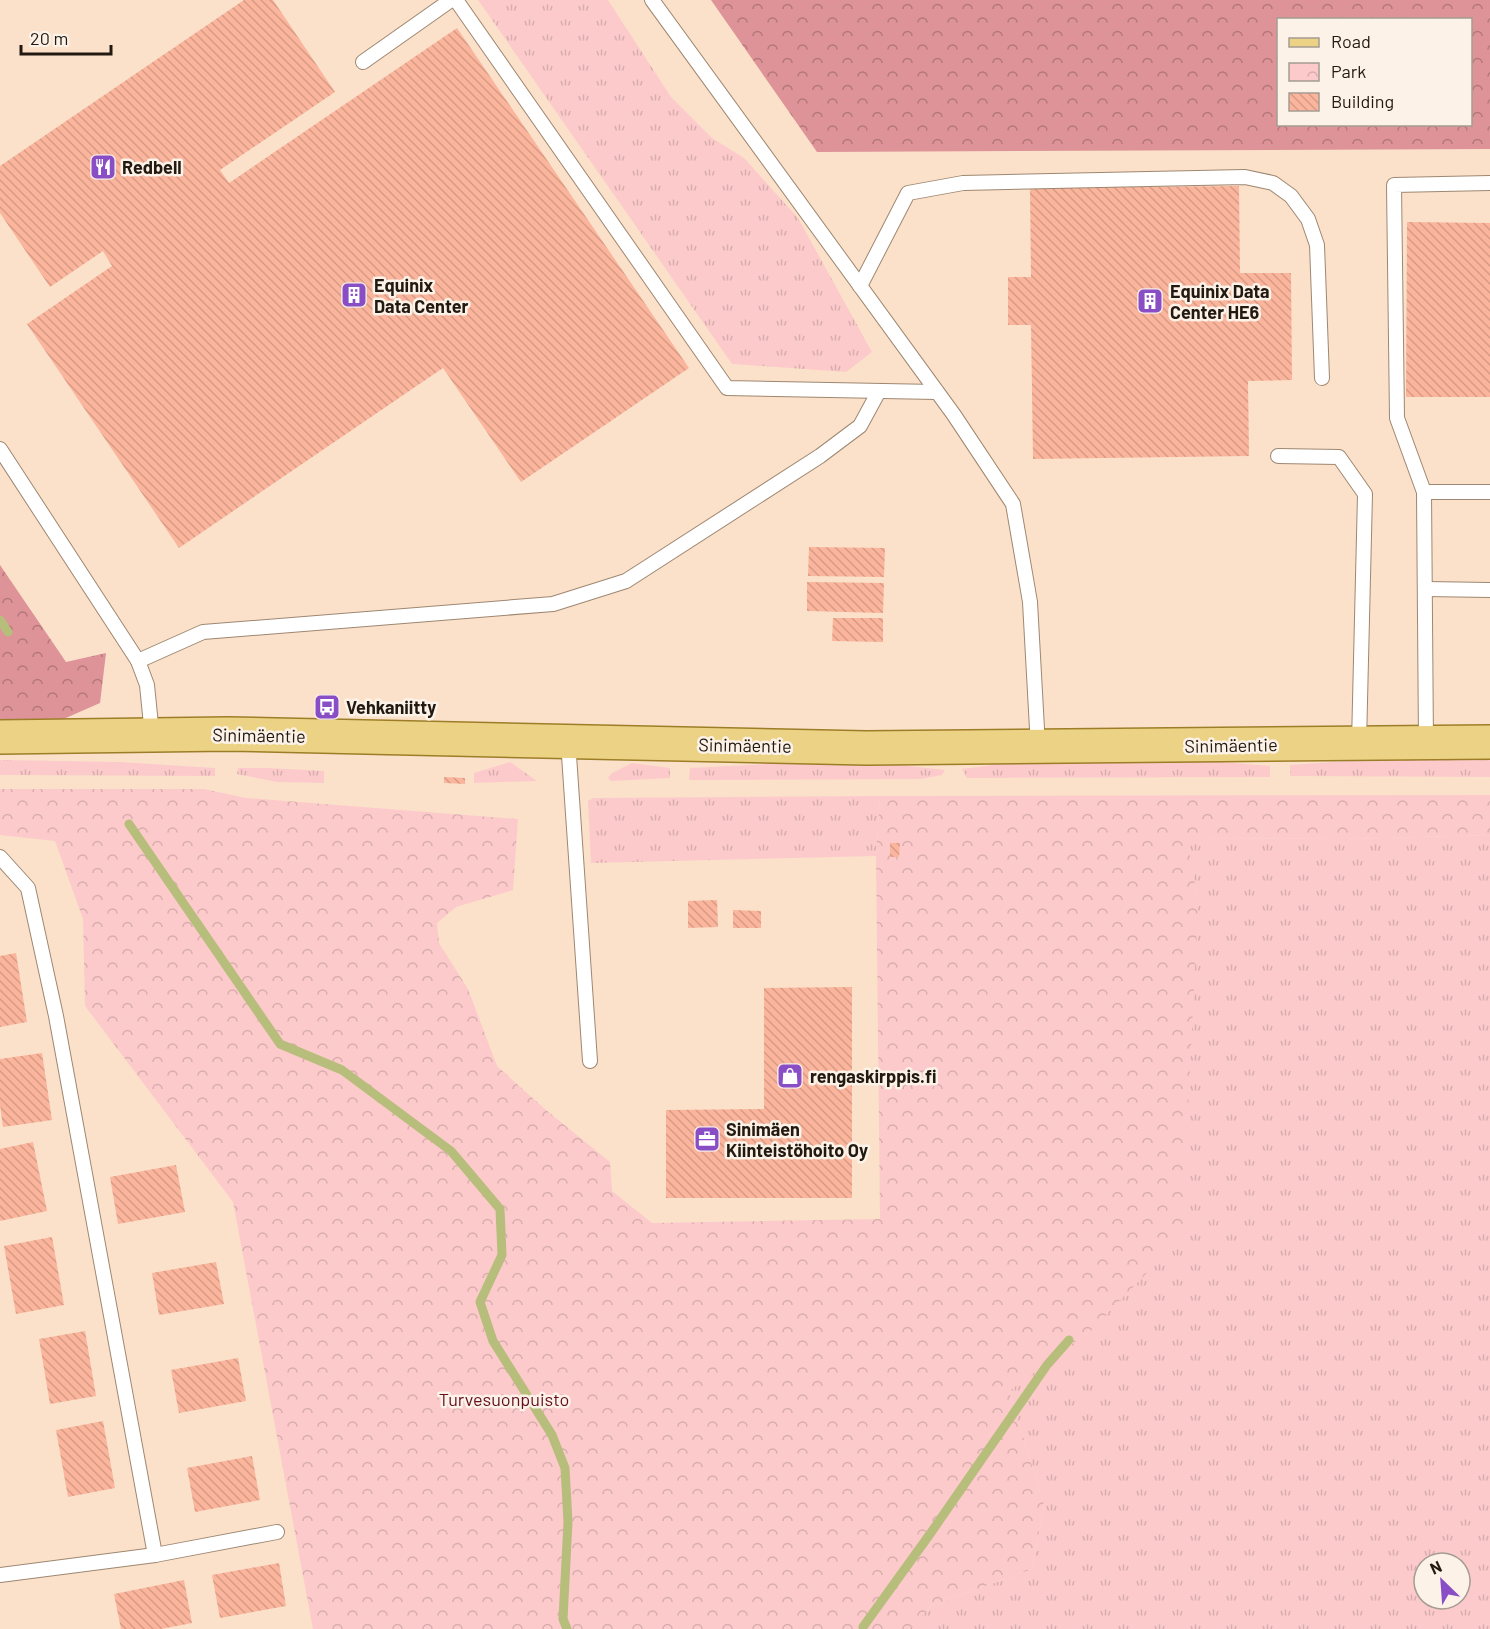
<svg xmlns="http://www.w3.org/2000/svg" width="1490" height="1629" font-family="Barlow,sans-serif">
	<defs>
		<pattern id="grass-tufts" width="24" height="20" patternUnits="userSpaceOnUse" patternTransform="scale(1.5)"><rect width="24" height="20" fill="#fccacb"/><path d="M3 7l-1-3M5 7V3M7 7l1-3M15 17l-1-3M17 17v-4M19 17l1-3" fill="none" stroke="#d8adad"/></pattern>
		<pattern id="forest-crowns" width="20" height="18" patternUnits="userSpaceOnUse" patternTransform="scale(1.5)"><rect width="20" height="18" fill="#dd9397"/><path d="M2 6a3 3 0 1 1 6 0M12 15a3 3 0 1 1 6 0" fill="none" stroke="#b3777a"/></pattern>
		<pattern id="park-crowns" width="20" height="18" patternUnits="userSpaceOnUse" patternTransform="scale(1.5)"><rect width="20" height="18" fill="#fccacb"/><path d="M2 6a3 3 0 1 1 6 0M12 15a3 3 0 1 1 6 0" fill="none" stroke="#d8adad"/></pattern>
		<pattern id="building-back-hatch" width="6" height="6" patternUnits="userSpaceOnUse" patternTransform="scale(1.5)"><rect width="6" height="6" fill="#fbb59c"/><path d="M-1 5l2 2M0 0l6 6M5-1l2 2" fill="none" stroke="#d79b85"/></pattern>
	</defs>
	<rect width="100%" height="100%" fill="#fbe1ca"/>
	<g fill="url(#grass-tufts)" fill-rule="evenodd">
		<polygon points="478,0 608,0 671,97 712,138 744,158 798,218 872,352 846,372 732,364"/>
		<polygon points="1153,756 1270,766 1270,777 967,778 962,769 1047,758"/>
		<polygon points="1402,757 1490,757 1490,777 1290,776 1290,765"/>
		<polygon points="0,760 120,762 215,768 215,776 0,775"/>
		<polygon points="510,762 537,781 474,783 474,773"/>
		<polygon points="809,762 873,762 945,770 942,775 921,779 689,780 690,768"/>
		<polygon points="632,763 670,768 670,778 611,781 608,778 612,773"/>
		<polygon points="238,768 268,768 324,771 324,783 277,782 237,774"/>
		<polygon points="880,796 876,856 591,863 588,801 593,798"/>
		<path d="M1490 835V1629H909L931 1606 1032 1569 1044 1505 1009 1391 1090 1331 1198 903 1186 838 1349 839ZM1424 1563H1460V1599H1424Z"/>
	</g>
	<g fill="url(#forest-crowns)" fill-rule="evenodd">
		<path d="M711 0H1490V149L817 152ZM1278 20H1470V124H1278Z"/>
		<polygon points="0,565 66,662 106,653 100,703 59,721 0,721"/>
	</g>
	<polygon fill="url(#park-crowns)" points="0,789 204,789 246,798 518,819 513,890 456,907 437,923 439,943 468,989 497,1066 546,1110 610,1162 612,1191 652,1223 880,1219 876,856 880,796 1490,795 1490,835 1349,839 1187,838 1198,903 1182,1237 1090,1331 1009,1391 1044,1505 1032,1569 931,1606 909,1629 313,1629 233,1202 85,1006 83,919 55,841 0,835"/>
	<g fill="none" stroke-linecap="round" stroke-linejoin="round">
		<g stroke="#b7bd7a" stroke-width="9">
			<polyline points="0,620 8,632"/>
			<polyline points="129,824 280,1044 342,1070 451,1151 500,1209 502,1255 480,1302 493,1341 552,1435 565,1468 568,1522 563,1619 567,1629"/>
			<polyline points="863,1627 930,1534 1047,1365 1069,1340"/>
		</g>
	</g>
	<g fill="url(#building-back-hatch)">
		<polygon points="244,0 273,0 335,92 220,170 229,183 457,28 689,368 521,482 443,368 179,548 27,324 112,266 103,251 50,287 0,213 0,166"/>
		<polygon points="1239,186 1240,273 1291,273 1292,380 1248,381 1249,456 1033,459 1031,325 1008,325 1008,277 1031,277 1030,188"/>
		<polygon points="1407,222 1490,223 1490,397 1406,397"/>
		<polygon points="809,547 885,548 884,577 808,576"/>
		<polygon points="807,582 884,583 883,613 807,611"/>
		<polygon points="833,618 883,618 883,642 832,641"/>
		<polygon points="444,777 465,778 465,784 444,783"/>
		<polygon points="890,843 900,843 899,857 890,857"/>
		<polygon points="717,900 718,927 688,928 688,901"/>
		<polygon points="733,910 761,911 761,928 733,928"/>
		<polygon points="16,953 27,1022 0,1027 0,956"/>
		<polygon points="852,987 852,1198 666,1198 666,1110 764,1109 764,988"/>
		<polygon points="42,1053 52,1120 3,1127 0,1105 0,1059"/>
		<polygon points="33,1142 47,1211 0,1221 0,1149"/>
		<polygon points="176,1165 185,1212 118,1224 110,1177"/>
		<polygon points="52,1237 64,1305 16,1314 4,1246"/>
		<polygon points="216,1262 224,1304 159,1315 152,1273"/>
		<polygon points="85,1331 96,1396 50,1404 39,1339"/>
		<polygon points="238,1358 246,1401 179,1413 171,1370"/>
		<polygon points="103,1421 115,1488 68,1497 56,1430"/>
		<polygon points="252,1456 260,1500 195,1512 187,1468"/>
		<polygon points="279,1563 286,1606 220,1618 212,1575"/>
		<polygon points="184,1580 192,1623 161,1629 121,1629 114,1594"/>
	</g>
	<g fill="none" stroke-linecap="round" stroke-linejoin="round">
		<g stroke="#9e8771" stroke-width="16">
			<g id="lane">
				<polyline points="456,0 727,388 937,392"/>
				<polyline points="652,0 954,415 1013,504 1030,602 1038,747"/>
				<polyline points="363,62 451,0"/>
				<polyline points="860,286 908,193 963,183 1245,177 1273,183 1291,196 1308,219 1317,245 1322,378"/>
				<polyline points="0,449 138,661 147,685 152,735"/>
				<polyline points="1278,456 1339,457 1365,494 1359,743"/>
				<polyline points="1424,492 1397,418 1394,185 1490,183"/>
				<polyline points="1425,589 1490,590"/>
				<polyline points="138,661 203,632 553,604 626,581 820,456 860,426 879,391"/>
				<polyline points="568,741 590,1061"/>
				<polyline points="1426,743 1424,492 1490,492"/>
				<polyline points="0,857 28,888 56,1016 155,1555"/>
				<polyline points="0,1575 155,1555 277,1532"/>
			</g>
		</g>
		<g stroke="#9d7e28" stroke-width="36">
			<polyline id="primary" points="0,737 228,734 866,748 1490,742"/>
		</g>
		<use href="#lane" stroke="#fff" stroke-width="14"/>
		<use href="#primary" stroke="#ecd285" stroke-width="33"/>
	</g>
	<defs>
		<g id="restaurant-square" transform="scale(1.35)"><rect x="-9" y="-9" width="18" height="18" rx="4" fill="#894ec5" stroke="#fcf2e8"/><path d="M-5-6h1v4h1v-4h1v4h1v-4h1v5L-1.5 .5V6h-2V.5L-5-1ZM5-6V6H3V1.5H1.5Q1.5-4 5-6Z" fill="#fff"/></g>
		<g id="building-square" transform="scale(1.35)"><rect x="-9" y="-9" width="18" height="18" rx="4" fill="#894ec5" stroke="#fcf2e8"/><path d="M-4-6H4V6H1V3H-1V6H-4ZM-2.5-4.3h1.7v1.8h-1.7ZM.8-4.3h1.7v1.8H.8ZM-2.5-1h1.7V.8h-1.7ZM.8-1h1.7V.8H.8Z" fill="#fff"/></g>
		<g id="bus-square" transform="scale(1.35)"><rect x="-9" y="-9" width="18" height="18" rx="4" fill="#894ec5" stroke="#fcf2e8"/><path d="M-5-6H5V4H4V6H2V4H-2V6H-4V4H-5ZM-3.5-4V0h7V-4ZM-3.5 1.2v1.5H-2V1.2ZM2 1.2v1.5H3.5V1.2Z" fill="#fff"/></g>
		<g id="shop-square" transform="scale(1.35)"><rect x="-9" y="-9" width="18" height="18" rx="4" fill="#894ec5" stroke="#fcf2e8"/><path d="M-5-2.5h2.3a2.7 3.5 0 0 1 5.4 0H5L5.5 6h-11ZM-1.5-2.5h3a1.5 2.3 0 0 0-3 0Z" fill="#fff"/></g>
		<g id="office-square" transform="scale(1.35)"><rect x="-9" y="-9" width="18" height="18" rx="4" fill="#894ec5" stroke="#fcf2e8"/><path d="M-6-3h4V-5.5h4V-3h4V5H-6ZM-1-4.5V-3h2v-1.5ZM-6 0V1H6V0Z" fill="#fff"/></g>
	</defs>
	<g fill-rule="evenodd">
		<use href="#restaurant-square" x="103" y="167"/>
		<use href="#building-square" x="354" y="295"/>
		<use href="#building-square" x="1150" y="301"/>
		<use href="#bus-square" x="327" y="707"/>
		<use href="#shop-square" x="790" y="1076"/>
		<use href="#office-square" x="707" y="1139"/>
	</g>
	<g text-anchor="middle" dominant-baseline="central" stroke-width="5" stroke-linejoin="round" paint-order="stroke">
		<g font-size="18" font-weight="bold" fill="#221a11" stroke="#fcf2e8" text-anchor="start">
			<text x="122" y="167">Redbell</text>
			<text x="374" y="285">Equinix<tspan x="374" dy="21">Data Center</tspan></text>
			<text x="1170" y="291">Equinix Data<tspan x="1170" dy="21">Center HE6</tspan></text>
			<text x="346" y="707">Vehkaniitty</text>
			<text x="810" y="1076">rengaskirppis.fi</text>
			<text x="726" y="1129">Sinimäen<tspan x="726" dy="21">Kiinteistöhoito Oy</tspan></text>
		</g>
		<g font-size="18" fill="#221a11" stroke="#fcf2e8">
			<text transform="translate(259 735) rotate(1)">Sinimäentie</text>
			<text transform="translate(745 745) rotate(1)">Sinimäentie</text>
			<text transform="translate(1231 745) rotate(-1)">Sinimäentie</text>
		</g>
		<g font-size="18" fill="#650e20" stroke="#fcf2e8">
			<text x="504" y="1399">Turvesuonpuisto</text>
		</g>
	</g>
	<rect x="1277" y="18" width="195" height="108" fill="#fcf2e8" stroke="#a59c92" stroke-width="1.5"/>
	<rect x="1289" y="38" width="30" height="9" fill="#ecd285" stroke="#a59c92" stroke-width="1.5"/>
	<text x="1331" y="48" font-size="18" fill="#221a11">Road</text>
	<rect x="1289" y="63" width="30" height="18" fill="url(#park-crowns)" stroke="#a59c92" stroke-width="1.5"/>
	<text x="1331" y="78" font-size="18" fill="#221a11">Park</text>
	<rect x="1289" y="93" width="30" height="18" fill="url(#building-back-hatch)" stroke="#a59c92" stroke-width="1.5"/>
	<text x="1331" y="108" font-size="18" fill="#221a11">Building</text>
	<g transform="translate(1442 1581) rotate(335)"><circle r="28" fill="#fcf2e8" stroke="#a59c92" stroke-width="1.5"/>
	<path d="M0-4.5L10 22L0 15L-10 22Z" fill="#894ec5"/>
	<text y="-9" font-size="16" font-weight="bold" text-anchor="middle" fill="#221a11">N</text>
	</g>
	<path d="M21 45v9h90v-9" fill="none" stroke="#221a11" stroke-width="3"/>
	<text x="30" y="45" font-size="18" fill="#221a11" stroke="#fcf2e8" stroke-width="4.5" paint-order="stroke">20 m</text>
</svg>
